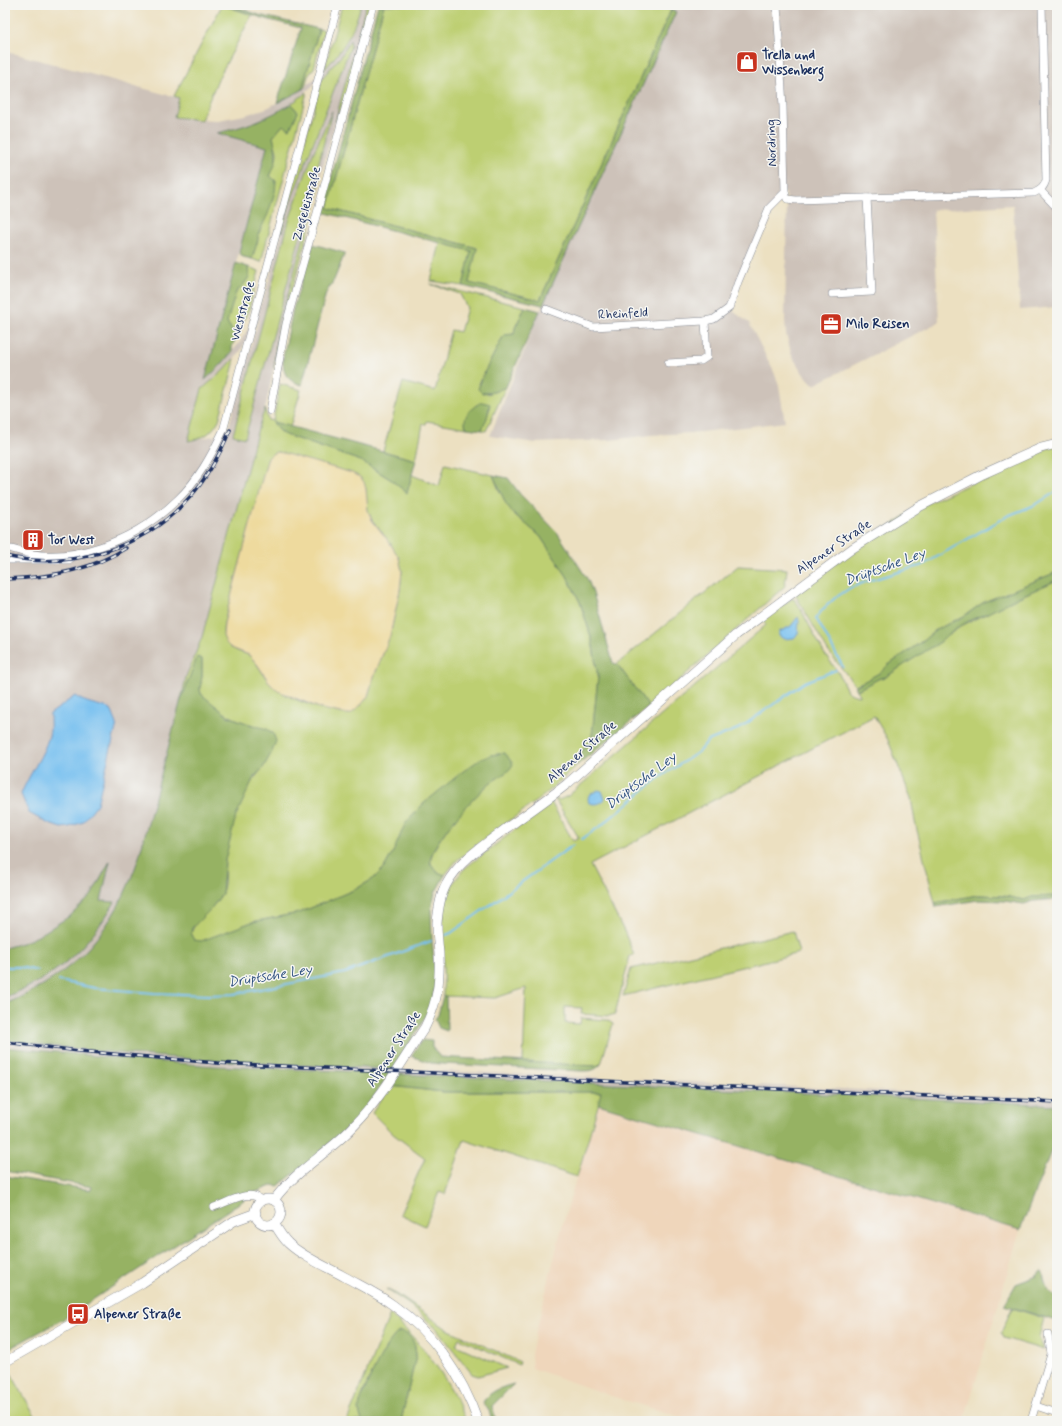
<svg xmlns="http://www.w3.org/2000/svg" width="1062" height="1426" font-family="Mynerve,sans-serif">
	<rect width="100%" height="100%" fill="#f6f6f2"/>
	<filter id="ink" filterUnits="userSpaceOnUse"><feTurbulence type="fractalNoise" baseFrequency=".025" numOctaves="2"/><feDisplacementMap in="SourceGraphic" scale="8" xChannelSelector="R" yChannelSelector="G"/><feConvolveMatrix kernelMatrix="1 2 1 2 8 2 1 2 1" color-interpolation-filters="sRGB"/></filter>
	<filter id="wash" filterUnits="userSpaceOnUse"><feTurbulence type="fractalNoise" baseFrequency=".012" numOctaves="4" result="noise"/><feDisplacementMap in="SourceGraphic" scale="16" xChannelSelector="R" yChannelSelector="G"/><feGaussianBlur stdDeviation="0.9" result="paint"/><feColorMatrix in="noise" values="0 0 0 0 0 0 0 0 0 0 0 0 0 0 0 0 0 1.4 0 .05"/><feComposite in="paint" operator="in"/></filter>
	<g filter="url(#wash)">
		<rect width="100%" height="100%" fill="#ece0c1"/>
		<polygon fill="#efd6bb" points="598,1104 1020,1230 964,1421 694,1421 614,1397 532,1368 531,1355 534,1340 561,1230"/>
		<g fill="#cdc2b9" fill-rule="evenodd">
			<path d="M361 5H366L338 112 280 323 276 343 274 368 265 409 255 440 202 637 182 690 180 703 139 857 131 881 117 908 103 930 89 948 65 970 49 982 23 997 5 1004V997L23 989 93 935 115 902 101 901 109 863 91 896 70 916 38 936 25 942 5 948V51L179 98 174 116 189 119 218 120 245 115 267 108 295 94 305 87 324 70 340 51 353 31ZM350 41 351 46 290 203 265 294 254 319 240 342 221 365 205 379 267 147 218 133 250 125 264 119 291 104 322 78 341 56ZM331 114 300 237 245 438 233 435 289 220 312 156ZM259 318 227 433 189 441 202 389 223 371 240 352Z"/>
			<polygon points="661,5 1057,5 1057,307 1020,310 1013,205 933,210 939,322 814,385 804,375 792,356 786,334 785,320 787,199 785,192 769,209 729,308 749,323 774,372 779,386 785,422 692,433 651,435 610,440 535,443 490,436 540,311 675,12"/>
			<polygon points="5,1040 127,1054 242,1062 628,1079 1057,1099 1057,1105 242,1067 127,1059 29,1048 5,1045"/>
		</g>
		<g fill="#bdcf72" stroke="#6c7f68" fill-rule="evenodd">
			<polygon points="222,5 252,15 218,79 201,120 174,117 179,98 174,96"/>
			<path d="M342 5H361C353 34 344 48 324 70Z"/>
			<polygon points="366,5 371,5 347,93 335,122"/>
			<polygon points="384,5 661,5 671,10 540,300 468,283 477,248 328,208"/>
			<polygon points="319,29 324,30 314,68 308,76 305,87 302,90"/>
			<polygon points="350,40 351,46 290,203 282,232 280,232 322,78 341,56"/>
			<path d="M307 92 261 262 252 259C260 233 264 206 270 179 271 169 277 163 277 152 276 147 274 142 273 137L283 125 290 128 298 112 291 104Z"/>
			<polygon points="332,111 300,237 245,438 233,435 289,220 312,156"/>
			<polygon points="320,178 317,201 280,334 274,368 276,343 280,323"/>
			<polygon points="440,243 472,251 463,286 431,281"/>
			<polygon points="248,267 259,271 249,309 236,337 227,322 236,292 242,287 249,277"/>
			<polygon points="430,284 525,307 515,328 515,334 504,335 480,381 479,385 488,394 506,387 486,431 482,430 490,408 476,405 469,412 465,425 467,428 427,421 426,424 423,424 416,460 383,451 403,382 435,391 451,330 460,332 467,308 460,294"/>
			<path d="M234 359V364L219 420C211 434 204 438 188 441L202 389 223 371Z"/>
			<path d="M280 384 301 390 290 427 273 422 278 430 283 434 361 461 390 479 407 493 412 475 439 486 445 464 493 475 499 490 514 514 540 536 567 576 580 602 592 640 598 677 592 736 574 763 577 765 547 793 457 860 445 875C439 873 433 870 431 864 426 849 469 802 480 792 491 781 504 775 513 764L394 850 384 868 373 879 356 889 299 913 252 922 201 942 194 940 191 935C193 920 214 910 221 894 226 885 224 871 225 861 229 829 241 791 263 768L258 726C234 721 219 711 201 694L200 689 202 676V659L197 658 180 703 186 677 202 637 259 425 265 409 268 420 273 421ZM277 452 352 473 366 489 367 510 372 520 390 543 399 558 402 571 400 590 390 636 373 679 368 696 344 714C325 710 284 699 271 684 263 676 259 665 251 657 248 654 243 653 240 652 226 647 221 637 224 623L268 458 272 454Z"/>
			<polygon points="1057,444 1057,572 984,602 964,616 936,630 921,642 887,666 881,672 865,681 855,685 828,651 793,591 917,508"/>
			<polygon points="738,566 787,569 785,586 649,707 617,664"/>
			<path d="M1057 580V896L1032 897 1024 900 1004 896 978 895 935 903 915 822 911 798 888 740 874 716 590 865 624 931 634 955 630 956 615 1014 609 1016 581 1014 582 1008 565 1007V1023L580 1024 581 1018 607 1020 613 1024 601 1064 596 1066 523 1063 526 988 495 998 443 996C445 967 438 923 447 897 451 885 457 877 465 868L551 802 573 841 579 838 555 799 559 800 568 796 766 625 763 620 791 599H794L798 604 824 653 838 672 847 691 852 694 858 696 860 695 857 690 880 678 886 677 923 652 940 642 947 636 963 625 1019 597Z"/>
			<polygon points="793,931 799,953 623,996 631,969"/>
			<polygon points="390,1086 443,1092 602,1092 577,1177 464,1140 445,1194 439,1192 425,1226 400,1214 425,1158 393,1134 372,1113"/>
			<polygon points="386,1289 398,1295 447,1329 520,1362 519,1365 459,1338 456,1345 507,1368 478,1376 472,1374 437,1329 410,1305"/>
			<polygon points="1012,1308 1044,1318 1039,1337 1044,1350 1004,1338 1001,1333"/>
			<path d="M390 1314C423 1345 450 1379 466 1421H401L416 1356 415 1345 387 1346C379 1362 364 1385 360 1403 359 1408 360 1416 362 1421H347Z"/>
			<polygon points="8,1368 38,1421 5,1421 5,1370"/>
		</g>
		<g fill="#96b264" stroke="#587061">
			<polygon points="225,5 233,5 259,15 319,29 302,90 277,103 301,28 262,18"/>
			<polygon points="378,5 384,5 328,208 477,248 469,283 540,300 671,10 676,12 543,305 463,286 471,251 322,212"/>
			<path d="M291 104 298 112 290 129 283 125 273 137C277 154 278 161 270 176L276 181 275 192 268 214 258 235V240L252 259 243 257 239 252 267 147 217 133C244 127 266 119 291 104Z"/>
			<path d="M313 244 345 253 334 280 326 293 302 385C286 380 283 374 283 358L293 309Z"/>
			<polygon points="236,263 248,267 249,277 242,287 236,292 227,322 236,337 232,347 232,352 221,365 205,380"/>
			<polygon points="525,307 540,311 506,387 494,392 482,393 478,389 485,371 504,335 514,334 515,328"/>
			<path d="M482 402 490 404 487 418 482 430 467 428C460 417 473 406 482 402Z"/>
			<polygon points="273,422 416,460 407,493 390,479 361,461 283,434 278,430"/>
			<polygon points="493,475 508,478 520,494 557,532 588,580 593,593 613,663 617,664 649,707 577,765 574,763 592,736 598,677 592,640 580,602 567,576 540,536 514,514 506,504"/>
			<path d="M1057 572V580L1019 597 984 615C971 618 958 628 948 635 945 638 942 641 939 643 921 654 903 665 886 677L880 678 857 690 855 686 865 681 881 672 887 666 921 642 936 630 964 616 984 602Z"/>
			<path d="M197 657 202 659V676L200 689 201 694 228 716 249 724 267 729 273 733 276 741 272 752 263 768 254 777 236 816 225 860 222 894 210 910 192 928 191 935 194 940 201 941 252 922 299 913 356 889 373 879 384 868 394 850 405 824 423 804 462 772 479 760 491 755 505 753 513 764C509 773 498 777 490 783 477 794 425 847 431 864 433 870 439 873 445 875L435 893 431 910 432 939 436 981 430 1010 393 1069C263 1064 134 1058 5 1040V1004C76 975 115 929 139 857L180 703Z"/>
			<path d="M110 861 101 901 115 902C87 948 56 978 5 997V948L25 942 38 936 70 916 91 896Z"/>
			<polygon points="978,895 1004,896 1024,900 1032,897 1057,896 1057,899 1034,901 1024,904 1004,901 978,900 936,907 935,903"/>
			<polygon points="443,996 446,996 447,1031 439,1028 435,1019 438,1015"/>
			<path d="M422 1040 432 1041V1047L440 1057 596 1066 601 1064C596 1071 589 1071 581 1071L442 1064 431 1063 411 1056Z"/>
			<polygon points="5,1047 127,1059 214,1066 390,1073 361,1115 310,1161 277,1187 274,1185 256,1192 65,1318 5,1351 5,1176 91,1190 92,1187 5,1171"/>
			<polygon points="398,1074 1057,1105 1057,1136 1020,1230 598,1104 601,1092 443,1092 390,1086"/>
			<path d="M1041 1271 1043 1272C1044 1282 1047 1293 1057 1298V1321L1004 1305 1016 1284 1037 1276Z"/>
			<path d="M399 1332C412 1332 416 1345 416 1356L401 1421H362C361 1417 359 1413 359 1409 359 1397 389 1335 399 1332Z"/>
			<path d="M514 1384 492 1406 496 1421H492L489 1411 483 1402C490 1391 502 1387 514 1384Z"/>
		</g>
		<polygon fill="#eeda9e" stroke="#84847e" points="277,452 283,453 352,473 360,477 364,482 366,489 368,510 372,520 390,543 399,558 402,571 400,590 390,636 373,679 368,696 363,703 351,714 345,714 322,709 278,691 271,685 257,664 249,655 231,648 226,643 223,636 224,623 266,464 268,458 272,454"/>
		<g fill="#77c0f0" stroke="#4978a7">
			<polygon points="798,617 799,621 798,634 794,638 784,639 779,636 779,632 791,626"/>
			<path d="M75 696C84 703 100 705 111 709L117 724 97 804 83 822 69 827 61 828 49 824 29 813 21 794C29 774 43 757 49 736 51 730 50 721 50 714Z"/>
			<path d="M598 790 602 791 605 799C600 804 597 805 589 803L588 799 589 795Z"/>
		</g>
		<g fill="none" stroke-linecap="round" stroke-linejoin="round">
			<g stroke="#77c0f0" stroke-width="2">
				<polyline points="843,667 816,618 823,609 835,598 850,588 868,581 923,565 1007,516 1035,505 1057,491"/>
				<polyline points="582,839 602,825 656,780 697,753 708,741 740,728 805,682 836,670"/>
				<polyline points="446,935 451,933 573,845"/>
				<polyline points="5,967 20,967 38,971"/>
				<polyline points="59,981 95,988 154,993 209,995 234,994 345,973 431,941"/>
			</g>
		</g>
	</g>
	<g filter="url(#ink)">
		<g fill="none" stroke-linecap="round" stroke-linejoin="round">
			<g stroke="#848890" stroke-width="8">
				<g id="minor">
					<path d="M777 5 783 107 785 192 787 199 796 200 1034 193C1040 190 1044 188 1046 180L1042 5"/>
					<polyline points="1040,190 1057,208"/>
					<polyline points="832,294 872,292 867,198"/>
					<polyline points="546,309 593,327 705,321 714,319 729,308 738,282 769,208 785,192"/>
					<polyline points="668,363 701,361 707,357 705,321"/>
					<polyline points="270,411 286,324 310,239 373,5"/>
					<path d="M12 549C70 568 136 540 178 499 198 480 211 456 223 431L338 5"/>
					<polyline points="9,560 69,560 77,553"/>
					<path d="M214 1207C227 1203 252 1187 261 1201"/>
					<polyline points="1036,1406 1057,1413"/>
					<polyline points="1031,1421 1051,1354 1048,1334"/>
				</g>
			</g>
			<g stroke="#848890" stroke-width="10">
				<g id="tertiary">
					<circle cx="268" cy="1212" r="13"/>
					<path d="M274 1200C295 1171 327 1154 352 1128 381 1099 402 1061 425 1027 438 1001 440 982 439 953 438 943 437 933 437 923 438 912 441 894 446 885 459 860 487 843 508 827 528 813 548 799 567 784L736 635 853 548 917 508 981 475 1041 448 1057 444"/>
					<path d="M274 1223C278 1230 282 1237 288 1243 303 1257 327 1267 345 1277 361 1286 378 1294 393 1305 433 1333 462 1375 478 1421"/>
					<polyline points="5,1362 142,1283 234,1221 256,1213"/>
				</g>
			</g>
			<use href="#minor" stroke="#fff" stroke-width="7"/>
			<use href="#tertiary" stroke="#fff" stroke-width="9"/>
			<g stroke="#1b2f5e" stroke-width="3.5">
				<g id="rail">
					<path d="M5 556C71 571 145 548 190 497 208 477 220 454 230 430"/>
					<path d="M5 579C47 578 90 571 126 548"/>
					<polyline points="5,1042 79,1051 217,1063 1057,1102"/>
				</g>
			</g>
			<use href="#rail" stroke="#f6f6f2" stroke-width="2" stroke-dasharray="6" stroke-linecap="butt"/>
		</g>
	</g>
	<defs>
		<g id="shop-square" transform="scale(1.15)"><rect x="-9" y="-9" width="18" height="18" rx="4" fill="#c8321e" stroke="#f6f6f2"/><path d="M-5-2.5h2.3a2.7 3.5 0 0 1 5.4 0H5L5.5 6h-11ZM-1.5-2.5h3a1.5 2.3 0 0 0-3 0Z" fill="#fff"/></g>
		<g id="office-square" transform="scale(1.15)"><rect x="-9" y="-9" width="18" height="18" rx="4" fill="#c8321e" stroke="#f6f6f2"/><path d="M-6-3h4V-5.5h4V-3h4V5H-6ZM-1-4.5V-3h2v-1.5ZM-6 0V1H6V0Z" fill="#fff"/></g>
		<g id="building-square" transform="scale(1.15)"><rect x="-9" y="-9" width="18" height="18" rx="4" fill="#c8321e" stroke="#f6f6f2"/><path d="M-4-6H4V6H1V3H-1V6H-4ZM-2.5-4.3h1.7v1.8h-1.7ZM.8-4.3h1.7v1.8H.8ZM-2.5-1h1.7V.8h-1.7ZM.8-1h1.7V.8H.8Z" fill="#fff"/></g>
		<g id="bus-square" transform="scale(1.15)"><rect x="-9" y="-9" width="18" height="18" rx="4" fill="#c8321e" stroke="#f6f6f2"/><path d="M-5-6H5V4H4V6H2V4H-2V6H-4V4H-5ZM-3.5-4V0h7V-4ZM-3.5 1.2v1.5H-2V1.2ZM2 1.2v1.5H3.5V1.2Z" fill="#fff"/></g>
	</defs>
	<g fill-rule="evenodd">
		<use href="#shop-square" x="747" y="62"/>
		<use href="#office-square" x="831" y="324"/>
		<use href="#building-square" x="33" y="540"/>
		<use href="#bus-square" x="78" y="1314"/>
	</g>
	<g text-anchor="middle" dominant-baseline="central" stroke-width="3" stroke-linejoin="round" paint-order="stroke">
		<g font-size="13" font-weight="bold" fill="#1b2f5e" stroke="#f6f6f2" text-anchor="start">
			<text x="762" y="55">Trella und<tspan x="762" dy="15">Wissenberg</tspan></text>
			<text x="846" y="324">Milo Reisen</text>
			<text x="48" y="540">Tor West</text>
			<text x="94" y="1314">Alpener Straße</text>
		</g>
		<g font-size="13" fill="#1b2f5e" stroke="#f6f6f2">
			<text transform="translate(772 143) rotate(-92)">Nordring</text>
			<text transform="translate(307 204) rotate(-75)">Ziegeleistraße</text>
			<text transform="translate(243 311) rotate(-75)">Weststraße</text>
			<text transform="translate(623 314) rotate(-3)">Rheinfeld</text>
			<text transform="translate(834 547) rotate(-34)">Alpener Straße</text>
			<text transform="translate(582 752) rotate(-41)">Alpener Straße</text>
			<text transform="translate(394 1049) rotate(-57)">Alpener Straße</text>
		</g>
		<g font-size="14" font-style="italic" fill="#325382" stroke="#f6f6f2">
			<text transform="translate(885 567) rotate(-20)">Drüptsche Ley</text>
			<text transform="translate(641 781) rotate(-37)">Drüptsche Ley</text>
			<text transform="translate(270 976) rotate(-9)">Drüptsche Ley</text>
		</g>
	</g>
	<rect width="1062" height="1426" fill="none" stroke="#f6f6f2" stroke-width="20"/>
</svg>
